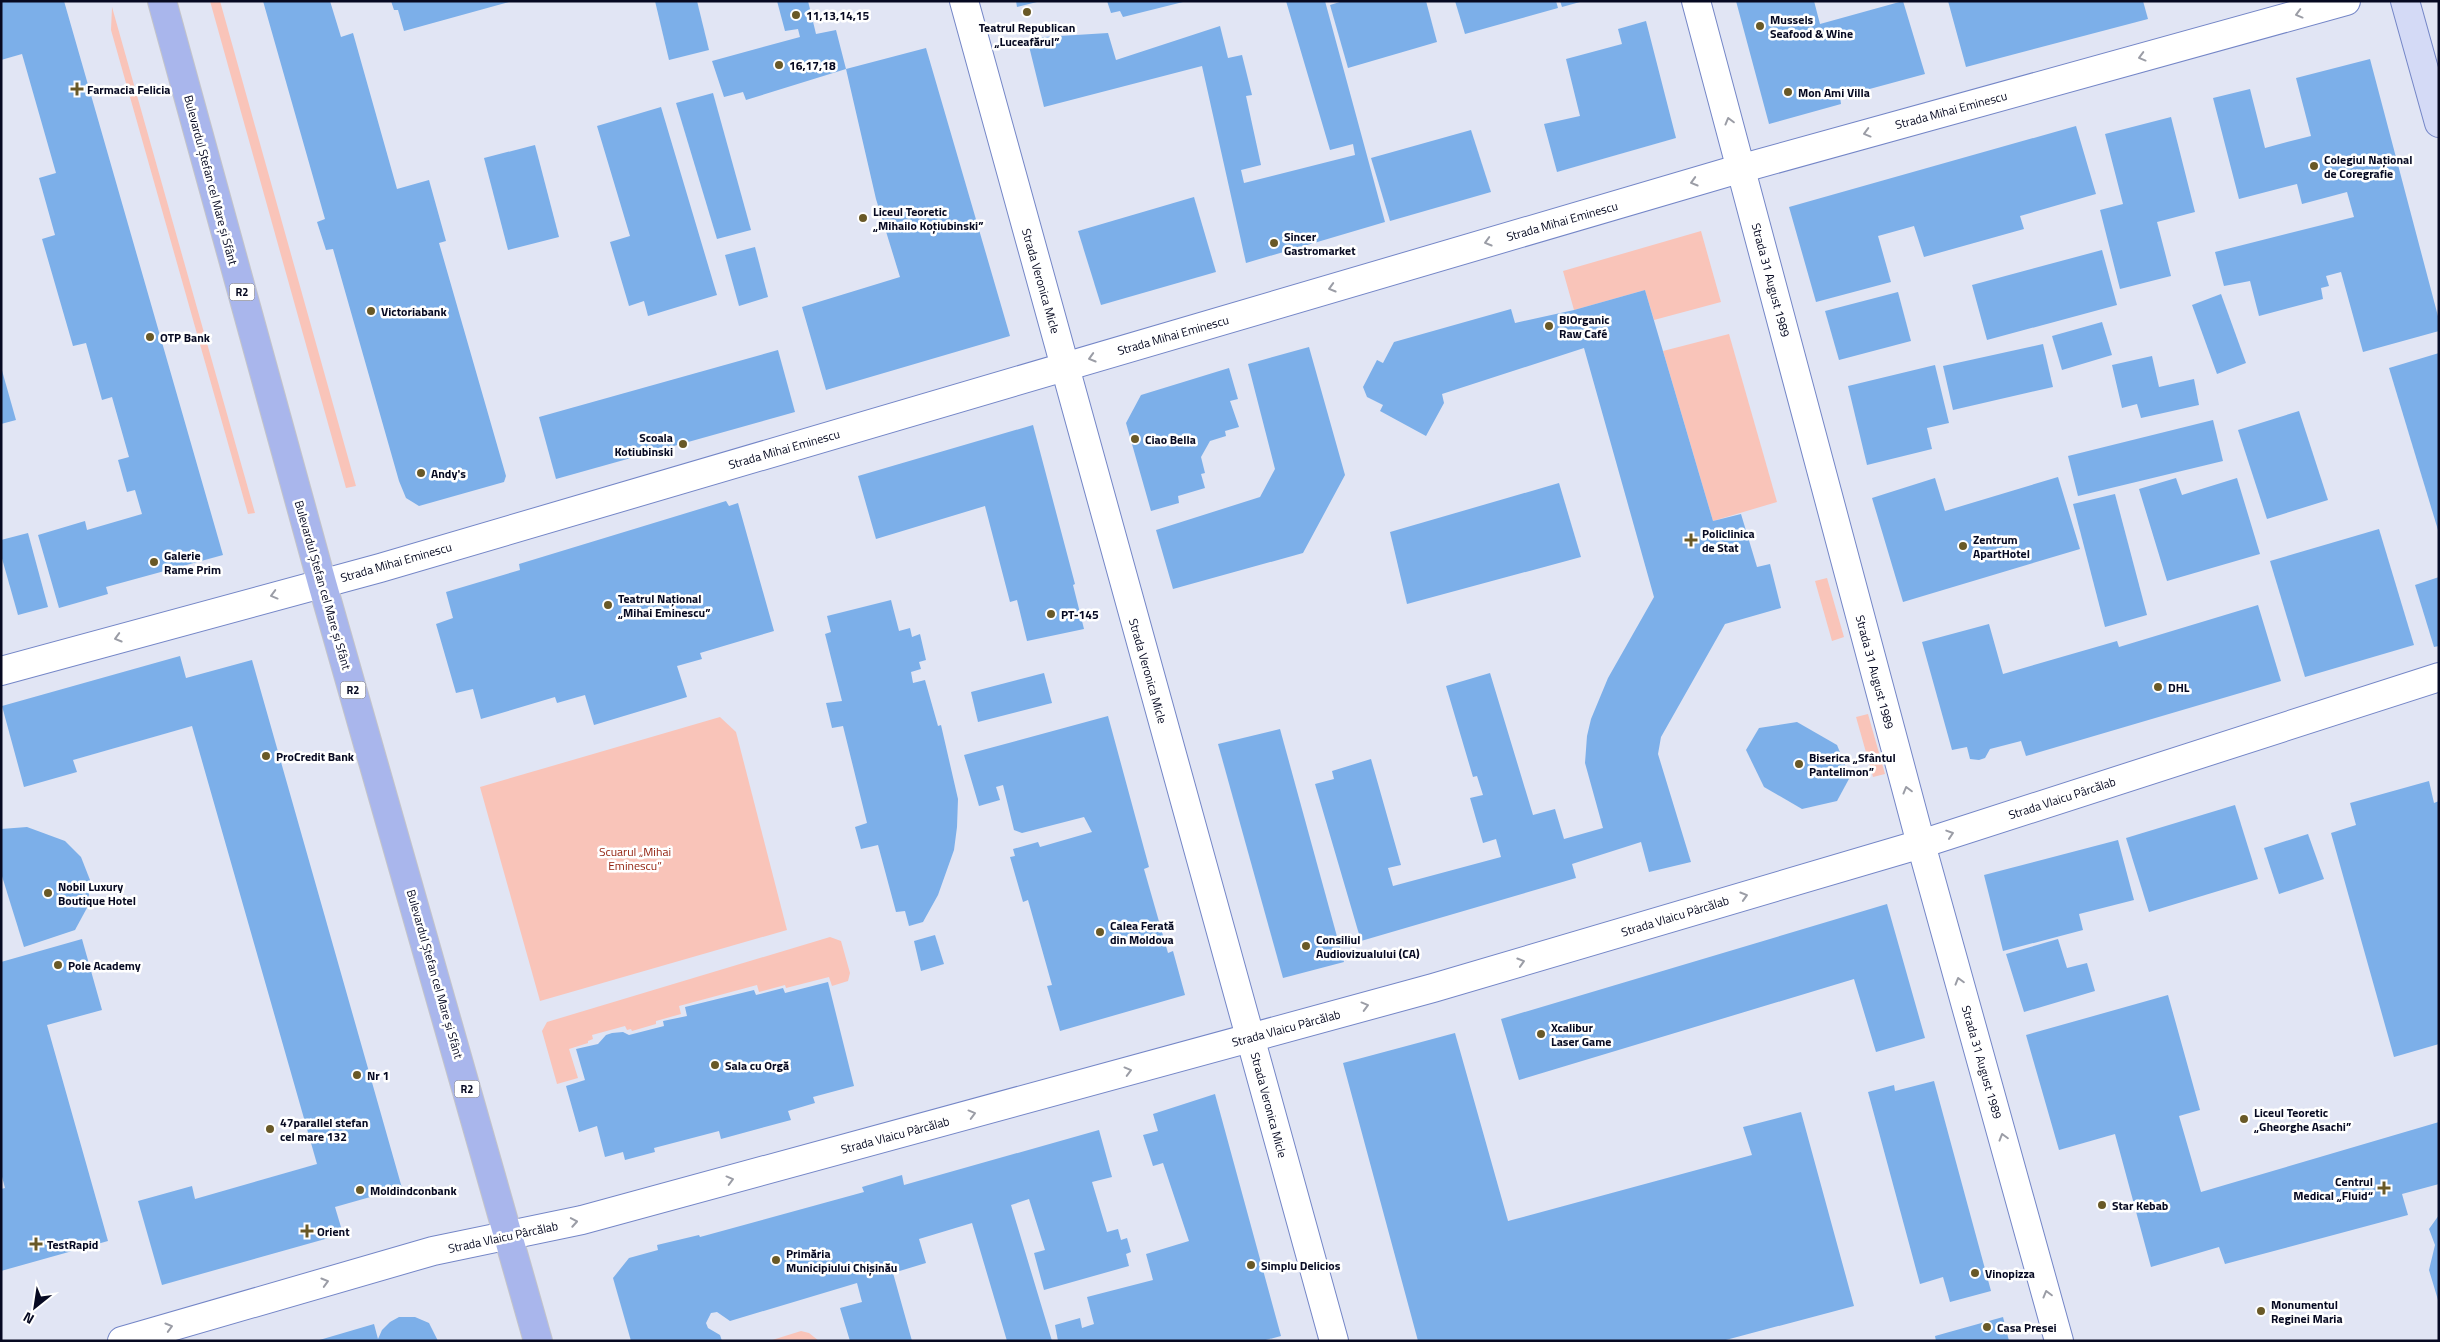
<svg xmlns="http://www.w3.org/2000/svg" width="2440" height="1342" font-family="'Titillium Web',sans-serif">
	<rect width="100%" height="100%" fill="#e1e5f4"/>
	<g fill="#f9c4b9">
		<polygon points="210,1 220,1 356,486 346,488"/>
		<polygon points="112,7 255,513 248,514 111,30"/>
		<polygon points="1701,231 1721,302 1654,320 1645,290 1574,310 1563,271"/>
		<polygon points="1729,334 1777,502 1713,521 1663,351"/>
		<polygon points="1827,578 1844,637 1832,641 1815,581"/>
		<polygon points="1868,714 1885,774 1873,777 1856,717"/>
		<polygon points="720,717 736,732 787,930 540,1001 480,787"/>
		<polygon points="830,937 841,941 850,973 848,981 832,986 829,977 786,988 785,985 759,992 757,985 679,1006 681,1014 656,1021 656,1024 632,1031 631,1029 627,1030 625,1026 592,1035 593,1039 588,1041 588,1043 569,1049 578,1078 557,1084 542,1031 547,1022"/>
		<polygon points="801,1331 809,1333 819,1341 769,1341"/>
	</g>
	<g fill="#7cafe9">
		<polygon points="1,1 64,1 223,555 106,587 108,594 59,608 38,535 85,521 87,530 142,514 135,490 127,492 118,460 129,457 112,397 102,400 86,343 73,346 42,239 55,235 39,178 56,173 22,54 1,60"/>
		<polygon points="263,1 330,1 341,37 353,33 397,189 429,180 446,241 439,243 506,476 504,482 419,506 406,498 399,481 333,249 326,250 317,222 325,219"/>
		<polygon points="391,1 509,1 509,2 404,31 398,10 394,10"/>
		<polygon points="655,1 697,1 709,50 669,60"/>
		<polygon points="777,1 808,1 816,34 836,30 846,69 746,100 743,92 724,97 712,61 800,37 798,29 785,31"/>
		<polygon points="1016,1 1037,1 1037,2 1017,7"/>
		<polygon points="1107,1 1183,1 1183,2 1123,17 1120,11 1111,13"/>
		<polygon points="1286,1 1325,1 1385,222 1246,263 1202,66 1044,107 1027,38 1108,33 1116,60 1220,26 1228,58 1242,55 1252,95 1246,96 1261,165 1241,170 1244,183 1355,155 1353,144 1330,150"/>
		<polygon points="1343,1 1426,1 1437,42 1348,68 1330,5"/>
		<polygon points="1455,1 1556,1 1558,8 1465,34"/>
		<polygon points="1560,1 1579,1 1580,2 1562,7"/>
		<polygon points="1736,1 1814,1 1820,24 1903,1 1925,74 1840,97 1841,104 1769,124"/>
		<polygon points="1948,1 2143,1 2148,19 1966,67"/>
		<polygon points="1646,21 1676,138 1557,172 1544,124 1580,116 1566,59 1622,44 1618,29"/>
		<polygon points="926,48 1010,336 826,390 802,307 900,277 876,199 846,69"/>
		<polygon points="2370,59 2439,320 2439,331 2363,352 2341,272 2326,276 2329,286 2321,288 2323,299 2259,316 2250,281 2224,286 2215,252 2354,217 2347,192 2302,204 2297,184 2239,199 2213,98 2250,89 2265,148 2291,141 2311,136 2296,78"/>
		<polygon points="713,93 751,230 717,239 676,103"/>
		<polygon points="661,107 717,295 648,316 644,301 629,306 610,242 630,236 597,126"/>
		<polygon points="2171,117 2195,212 2157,222 2171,276 2120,289 2100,210 2123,204 2105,134"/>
		<polygon points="2076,126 2096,194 2020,216 2024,229 1924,257 1914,226 1878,236 1891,282 1816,302 1789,207"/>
		<polygon points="1471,130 1491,192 1390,221 1371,158"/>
		<polygon points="535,145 559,237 508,250 484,158"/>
		<polygon points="1194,197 1216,272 1101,305 1078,231"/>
		<polygon points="755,247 768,297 739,306 725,255"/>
		<polygon points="2102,250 2117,305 1987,340 1972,285"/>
		<polygon points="1645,290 1713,521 1741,514 1757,567 1770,564 1781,608 1725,624 1661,737 1658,754 1691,862 1649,872 1641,842 1572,864 1576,878 1361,941 1315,784 1334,779 1332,771 1371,759 1401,865 1388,868 1393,886 1501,857 1496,839 1483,843 1470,798 1483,795 1477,776 1473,777 1446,686 1490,673 1533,815 1555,809 1564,839 1603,828 1585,763 1587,736 1591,719 1608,678 1654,597 1584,348 1442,394 1444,403 1426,436 1380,411 1383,405 1367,397 1363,387 1377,360 1383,363 1394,342 1511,309 1515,323 1574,310"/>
		<polygon points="1898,292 1911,341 1839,360 1825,311"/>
		<polygon points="2221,294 2246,363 2217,374 2192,305"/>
		<polygon points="2102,322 2112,355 2062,370 2052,336"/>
		<polygon points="2043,344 2053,387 1953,410 1943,366"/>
		<polygon points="1309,347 1345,475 1303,553 1173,589 1156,530 1260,497 1275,469 1248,364"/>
		<polygon points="778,350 795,412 556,479 539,417"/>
		<polygon points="2439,353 2439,530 2438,530 2389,368"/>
		<polygon points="2152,356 2159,387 2194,379 2199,405 2141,418 2137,404 2122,408 2112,365"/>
		<polygon points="1935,365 1949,423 1927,428 1932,449 1867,465 1848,386"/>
		<polygon points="1,367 16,420 1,424"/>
		<polygon points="1229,368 1238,399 1230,401 1239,427 1225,431 1226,436 1210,441 1201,457 1205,473 1201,474 1205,488 1178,496 1179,503 1151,511 1126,423 1141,395"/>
		<polygon points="2299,411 2328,500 2267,519 2238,430"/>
		<polygon points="2213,420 2223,461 2078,496 2068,456"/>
		<polygon points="1033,425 1075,584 1073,585 1084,629 1027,641 1017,600 1010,602 985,506 876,539 858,476"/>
		<polygon points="2058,477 2080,549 1903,602 1872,498 1935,478 1945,511"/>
		<polygon points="2176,478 2182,495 2237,478 2260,554 2167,581 2139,489"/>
		<polygon points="1559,483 1581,557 1407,604 1390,532"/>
		<polygon points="2115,494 2147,615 2105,627 2073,504"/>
		<polygon points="726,501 729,506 738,503 774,631 700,653 702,659 677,666 687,697 594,725 585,695 557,703 555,697 481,719 473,689 456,693 436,624 453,618 446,592 520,570 519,564"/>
		<polygon points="2379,529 2414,645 2305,677 2270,561"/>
		<polygon points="28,533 48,607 18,615 1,555 1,540"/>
		<polygon points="2439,577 2439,646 2434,647 2415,585"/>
		<polygon points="891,600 899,631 910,628 912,637 920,634 926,660 919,662 921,669 911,672 913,683 925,680 938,726 941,725 958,799 957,827 954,850 938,895 923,922 909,926 905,911 896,912 878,845 861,849 855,827 867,823 843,726 832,728 826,703 842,701 825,634 831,632 827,616"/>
		<polygon points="2258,605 2281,681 2026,756 2021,741 1990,749 1985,758 1979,760 1970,759 1967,747 1952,750 1922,642 1989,624 2003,674 2117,641 2119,647"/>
		<polygon points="180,656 186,678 252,660 402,1188 335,1207 343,1234 162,1285 138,1201 192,1186 195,1199 317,1164 192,726 73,760 77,772 24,787 2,706"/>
		<polygon points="1044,673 1052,703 978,722 971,692"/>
		<polygon points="1108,716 1149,867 1144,869 1168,953 1173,951 1185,995 1060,1031 1047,986 1052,985 1028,900 1023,902 1010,857 1015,856 1013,849 1038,842 1040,847 1092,832 1084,817 1022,833 1014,830 1003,785 996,787 1000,800 979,806 964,755"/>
		<polygon points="1797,722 1837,745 1850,777 1837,801 1802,809 1764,787 1746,750 1759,728"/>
		<polygon points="1280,729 1344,962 1283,978 1218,744"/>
		<polygon points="2429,781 2434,803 2439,801 2439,1044 2394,1057 2331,833 2356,825 2350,803"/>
		<polygon points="2235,805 2258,879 2149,912 2126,838"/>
		<polygon points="27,827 65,841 81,857 90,880 88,906 75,930 24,947 1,873 1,829"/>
		<polygon points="2308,834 2324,879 2279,894 2264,848"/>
		<polygon points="2118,840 2134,900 2079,914 2083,930 2003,951 1984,875"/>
		<polygon points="1887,904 1925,1038 1876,1052 1854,979 1519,1080 1501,1019"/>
		<polygon points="935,935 944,964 921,971 914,941"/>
		<polygon points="82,939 102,1010 47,1025 108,1241 1,1271 1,1189 5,1188 1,1173 1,962"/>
		<polygon points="2058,939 2067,968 2087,963 2095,991 2024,1012 2006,954"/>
		<polygon points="828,982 854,1086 813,1097 815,1103 788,1111 791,1120 721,1139 719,1131 654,1148 655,1152 625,1160 623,1152 605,1157 597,1126 579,1132 566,1086 585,1080 576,1049 598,1044 606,1035 612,1033 623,1032 629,1035 664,1026 663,1021 687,1016 685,1007 754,990 756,995 783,988 785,993"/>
		<polygon points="2168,995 2200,1110 2179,1116 2201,1192 2439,1122 2439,1184 2402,1194 2408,1215 2225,1264 2219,1247 2151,1267 2115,1134 2059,1150 2026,1035"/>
		<polygon points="1455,1033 1508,1221 1752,1155 1743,1127 1801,1112 1854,1306 1722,1341 1418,1341 1343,1063"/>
		<polygon points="1934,1081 1991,1291 1950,1302 1943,1277 1920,1284 1868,1092 1894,1085 1895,1091"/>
		<polygon points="1215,1094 1281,1336 1262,1341 1058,1341 1055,1325 1080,1318 1082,1328 1094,1324 1087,1297 1153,1280 1146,1254 1189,1241 1163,1163 1153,1166 1143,1135 1158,1131 1153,1114"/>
		<polygon points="1099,1130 1112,1177 1092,1182 1107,1232 1118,1229 1121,1240 1127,1238 1131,1252 1126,1254 1129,1266 1044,1290 1034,1253 1045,1250 1029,1199 1011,1205 1052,1341 1007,1341 972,1223 919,1239 926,1263 893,1273 912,1341 850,1341 840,1308 862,1302 857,1283 730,1321 717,1312 711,1313 706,1323 708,1328 720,1335 722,1341 631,1341 613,1278 629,1258 658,1250 657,1245 699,1235 700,1237 864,1192 862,1187 902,1175 904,1185"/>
		<polygon points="2439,1215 2439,1299 2438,1300 2429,1270 2435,1245 2429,1229"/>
		<polygon points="399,1317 415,1317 429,1323 438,1341 316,1341 374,1324 378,1339 382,1330 390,1322"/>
		<polygon points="2003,1317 2009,1341 1936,1341 1935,1336"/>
	</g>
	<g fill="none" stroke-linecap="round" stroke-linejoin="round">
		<g stroke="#7486c7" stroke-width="30">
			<g id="minor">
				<polyline points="964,1 1334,1341"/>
				<polyline points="1,671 380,568 1725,173 2346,1"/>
				<polyline points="122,1341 433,1251 582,1220 1433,988 1921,844 2439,677"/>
			</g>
		</g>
		<g stroke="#7486c7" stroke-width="30">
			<polyline id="tertiary" points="1696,1 1921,844 2059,1341"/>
		</g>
		<g stroke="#7486c7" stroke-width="30">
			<polyline id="secondary" points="2405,1 2439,123"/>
		</g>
		<g stroke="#c3c4ca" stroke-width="30">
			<polyline id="primary" points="162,1 322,583 538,1341"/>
		</g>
		<use href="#minor" stroke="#fff" stroke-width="28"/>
		<use href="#tertiary" stroke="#fff" stroke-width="28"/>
		<use href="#secondary" stroke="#d4daf6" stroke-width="28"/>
		<use href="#primary" stroke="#a9b6ec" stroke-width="28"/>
	</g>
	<defs><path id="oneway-chevron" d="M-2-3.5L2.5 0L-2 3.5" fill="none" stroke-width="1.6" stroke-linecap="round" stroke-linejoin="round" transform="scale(1.25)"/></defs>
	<g stroke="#9b9da6">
		<use href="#oneway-chevron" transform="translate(2299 14) rotate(165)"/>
		<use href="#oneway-chevron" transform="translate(2142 57) rotate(165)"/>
		<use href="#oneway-chevron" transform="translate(1729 121) rotate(-105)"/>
		<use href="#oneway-chevron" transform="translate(1867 133) rotate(165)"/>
		<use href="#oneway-chevron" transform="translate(1694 182) rotate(164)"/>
		<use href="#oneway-chevron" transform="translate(1488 242) rotate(164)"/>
		<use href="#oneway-chevron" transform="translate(1332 288) rotate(164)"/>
		<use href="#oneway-chevron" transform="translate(1092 358) rotate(164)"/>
		<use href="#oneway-chevron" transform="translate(274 595) rotate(165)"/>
		<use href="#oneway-chevron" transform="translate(118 638) rotate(164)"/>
		<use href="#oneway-chevron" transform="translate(1907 790) rotate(-105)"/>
		<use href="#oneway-chevron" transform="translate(1950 834) rotate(-18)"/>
		<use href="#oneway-chevron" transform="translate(1744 896) rotate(-17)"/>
		<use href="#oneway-chevron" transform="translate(1521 962) rotate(-17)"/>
		<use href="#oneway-chevron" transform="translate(1959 981) rotate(-106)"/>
		<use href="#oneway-chevron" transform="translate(1365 1006) rotate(-15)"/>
		<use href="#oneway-chevron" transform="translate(1128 1071) rotate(-15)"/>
		<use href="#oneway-chevron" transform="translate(972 1114) rotate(-15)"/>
		<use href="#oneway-chevron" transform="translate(2003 1137) rotate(-106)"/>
		<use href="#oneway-chevron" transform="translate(730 1180) rotate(-15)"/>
		<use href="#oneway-chevron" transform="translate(574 1222) rotate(-10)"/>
		<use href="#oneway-chevron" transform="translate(325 1282) rotate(-16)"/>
		<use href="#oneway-chevron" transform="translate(2047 1294) rotate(-105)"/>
		<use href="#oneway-chevron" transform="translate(169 1327) rotate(-16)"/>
	</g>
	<g fill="#695927" stroke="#fff" stroke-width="2">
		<circle cx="1027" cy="12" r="5"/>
		<circle cx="796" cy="15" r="5"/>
		<circle cx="1760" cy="26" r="5"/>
		<circle cx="779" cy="65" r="5"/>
		<path d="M74.5 81.5h5v5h5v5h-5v5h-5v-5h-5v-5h5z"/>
		<circle cx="1788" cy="92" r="5"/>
		<circle cx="2314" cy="166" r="5"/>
		<circle cx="863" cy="218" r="5"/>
		<circle cx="1274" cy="243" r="5"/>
		<circle cx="371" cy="311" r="5"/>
		<circle cx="1549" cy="326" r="5"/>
		<circle cx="150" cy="337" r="5"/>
		<circle cx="1135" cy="439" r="5"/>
		<circle cx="683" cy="444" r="5"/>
		<circle cx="421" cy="473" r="5"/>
		<path d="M1688.5 532.5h5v5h5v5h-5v5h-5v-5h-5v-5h5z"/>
		<circle cx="1963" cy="546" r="5"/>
		<circle cx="154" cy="562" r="5"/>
		<circle cx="608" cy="605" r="5"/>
		<circle cx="1051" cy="614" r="5"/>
		<circle cx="2158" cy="687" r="5"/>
		<circle cx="266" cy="756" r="5"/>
		<circle cx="1799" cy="764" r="5"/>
		<circle cx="48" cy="893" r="5"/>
		<circle cx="1100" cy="932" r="5"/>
		<circle cx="1306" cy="946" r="5"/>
		<circle cx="58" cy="965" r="5"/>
		<circle cx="1541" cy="1034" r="5"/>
		<circle cx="715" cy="1065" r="5"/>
		<circle cx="357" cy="1075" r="5"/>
		<circle cx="2244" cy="1119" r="5"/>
		<circle cx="270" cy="1129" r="5"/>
		<path d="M2381.5 1180.5h5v5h5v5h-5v5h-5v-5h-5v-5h5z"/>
		<circle cx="360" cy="1190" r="5"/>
		<circle cx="2102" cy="1205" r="5"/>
		<path d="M304.5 1223.5h5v5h5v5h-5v5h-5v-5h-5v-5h5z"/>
		<path d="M33.5 1236.5h5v5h5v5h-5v5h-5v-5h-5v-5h5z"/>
		<circle cx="776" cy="1260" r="5"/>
		<circle cx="1251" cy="1265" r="5"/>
		<circle cx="1975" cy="1273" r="5"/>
		<circle cx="2261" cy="1311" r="5"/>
		<circle cx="1987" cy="1327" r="5"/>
	</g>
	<g text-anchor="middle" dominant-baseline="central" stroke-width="5" stroke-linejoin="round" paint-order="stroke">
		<g fill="#fff" stroke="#515364" stroke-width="1">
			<rect x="229.5" y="283.5" width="25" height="17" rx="4"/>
			<rect x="340.5" y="681.5" width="25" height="17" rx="4"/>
			<rect x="454.5" y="1080.5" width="25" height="17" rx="4"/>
		</g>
		<g font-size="11" font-weight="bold" fill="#060921">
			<text x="242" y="292">R2</text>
			<text x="353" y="690">R2</text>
			<text x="467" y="1089">R2</text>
		</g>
		<g font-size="12" font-weight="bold" fill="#060921" stroke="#fff" text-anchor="start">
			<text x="806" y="15">11,13,14,15</text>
			<text x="1770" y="19">Mussels<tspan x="1770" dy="14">Seafood &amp; Wine</tspan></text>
			<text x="1027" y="27" text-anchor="middle">Teatrul Republican<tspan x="1027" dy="14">„Luceafărul”</tspan></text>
			<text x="789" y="65">16,17,18</text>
			<text x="87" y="89">Farmacia Felicia</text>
			<text x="1798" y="92">Mon Ami Villa</text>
			<text x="2324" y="159">Colegiul Național<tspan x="2324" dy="14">de Coregrafie</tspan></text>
			<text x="873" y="211">Liceul Teoretic<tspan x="873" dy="14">„Mihailo Koțiubinski”</tspan></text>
			<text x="1284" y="236">Sincer<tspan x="1284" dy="14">Gastromarket</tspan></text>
			<text x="381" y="311">Victoriabank</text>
			<text x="1559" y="319">BIOrganic<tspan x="1559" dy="14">Raw Café</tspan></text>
			<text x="160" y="337">OTP Bank</text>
			<text x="673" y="437" text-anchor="end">Scoala<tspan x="673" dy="14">Kotiubinski</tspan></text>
			<text x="1145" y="439">Ciao Bella</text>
			<text x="431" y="473">Andy's</text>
			<text x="1702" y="533">Policlinica<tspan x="1702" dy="14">de Stat</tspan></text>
			<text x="1973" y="539">Zentrum<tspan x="1973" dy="14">ApartHotel</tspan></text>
			<text x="164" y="555">Galerie<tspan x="164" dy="14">Rame Prim</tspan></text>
			<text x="618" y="598">Teatrul Național<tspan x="618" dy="14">„Mihai Eminescu”</tspan></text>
			<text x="1061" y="614">PT-145</text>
			<text x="2168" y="687">DHL</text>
			<text x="276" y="756">ProCredit Bank</text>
			<text x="1809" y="757">Biserica „Sfântul<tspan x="1809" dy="14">Pantelimon”</tspan></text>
			<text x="58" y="886">Nobil Luxury<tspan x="58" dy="14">Boutique Hotel</tspan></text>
			<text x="1110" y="925">Calea Ferată<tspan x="1110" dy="14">din Moldova</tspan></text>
			<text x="1316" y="939">Consiliul<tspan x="1316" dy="14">Audiovizualului (CA)</tspan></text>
			<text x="68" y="965">Pole Academy</text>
			<text x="1551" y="1027">Xcalibur<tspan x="1551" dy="14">Laser Game</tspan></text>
			<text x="725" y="1065">Sala cu Orgă</text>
			<text x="367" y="1075">Nr 1</text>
			<text x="2254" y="1112">Liceul Teoretic<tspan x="2254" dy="14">„Gheorghe Asachi”</tspan></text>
			<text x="280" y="1122">47parallel stefan<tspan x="280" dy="14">cel mare 132</tspan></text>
			<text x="2373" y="1181" text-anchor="end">Centrul<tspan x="2373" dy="14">Medical „Fluid“</tspan></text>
			<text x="370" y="1190">Moldindconbank</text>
			<text x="2112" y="1205">Star Kebab</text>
			<text x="317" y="1231">Orient</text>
			<text x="47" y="1244">TestRapid</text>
			<text x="786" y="1253">Primăria<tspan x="786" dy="14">Municipiului Chișinău</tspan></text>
			<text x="1261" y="1265">Simplu Delicios</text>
			<text x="1985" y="1273">Vinopizza</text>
			<text x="2271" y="1304">Monumentul<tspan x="2271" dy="14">Reginei Maria</tspan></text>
			<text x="1997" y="1327">Casa Presei</text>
		</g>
		<g font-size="12" fill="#060921" stroke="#fff">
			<text transform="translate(1951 110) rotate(-15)">Strada Mihai Eminescu</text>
			<text transform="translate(211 180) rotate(75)">Bulevardul Ștefan cel Mare și Sfânt</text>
			<text transform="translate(1562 221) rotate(-16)">Strada Mihai Eminescu</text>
			<text transform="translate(1771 280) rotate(75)">Strada 31 August 1989</text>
			<text transform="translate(1041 281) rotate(74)">Strada Veronica Micle</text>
			<text transform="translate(1173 335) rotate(-16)">Strada Mihai Eminescu</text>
			<text transform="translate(784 449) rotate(-16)">Strada Mihai Eminescu</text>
			<text transform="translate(396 562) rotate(-16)">Strada Mihai Eminescu</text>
			<text transform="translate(323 585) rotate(74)">Bulevardul Ștefan cel Mare și Sfânt</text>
			<text transform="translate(1148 671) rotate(74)">Strada Veronica Micle</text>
			<text transform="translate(1875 672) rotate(75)">Strada 31 August 1989</text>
			<text transform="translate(2062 798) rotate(-18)">Strada Vlaicu Pârcălab</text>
			<text transform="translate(1675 916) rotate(-17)">Strada Vlaicu Pârcălab</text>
			<text transform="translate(435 974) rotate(74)">Bulevardul Ștefan cel Mare și Sfânt</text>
			<text transform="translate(1286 1028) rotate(-15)">Strada Vlaicu Pârcălab</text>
			<text transform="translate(1982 1062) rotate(74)">Strada 31 August 1989</text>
			<text transform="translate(1269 1105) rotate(75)">Strada Veronica Micle</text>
			<text transform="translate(895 1135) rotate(-15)">Strada Vlaicu Pârcălab</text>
			<text transform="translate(503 1237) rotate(-12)">Strada Vlaicu Pârcălab</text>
		</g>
		<g font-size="12" fill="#92220f" stroke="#fff">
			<text x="635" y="851">Scuarul „Mihai<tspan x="635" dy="14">Eminescu”</tspan></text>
		</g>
	</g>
	<rect width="2440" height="1342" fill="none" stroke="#060921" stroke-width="5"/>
	<g transform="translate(35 1307) rotate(210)" stroke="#ffffff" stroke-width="4" paint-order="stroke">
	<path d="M0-4L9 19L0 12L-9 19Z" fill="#060921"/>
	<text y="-8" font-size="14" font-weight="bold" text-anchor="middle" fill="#060921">N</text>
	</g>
</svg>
